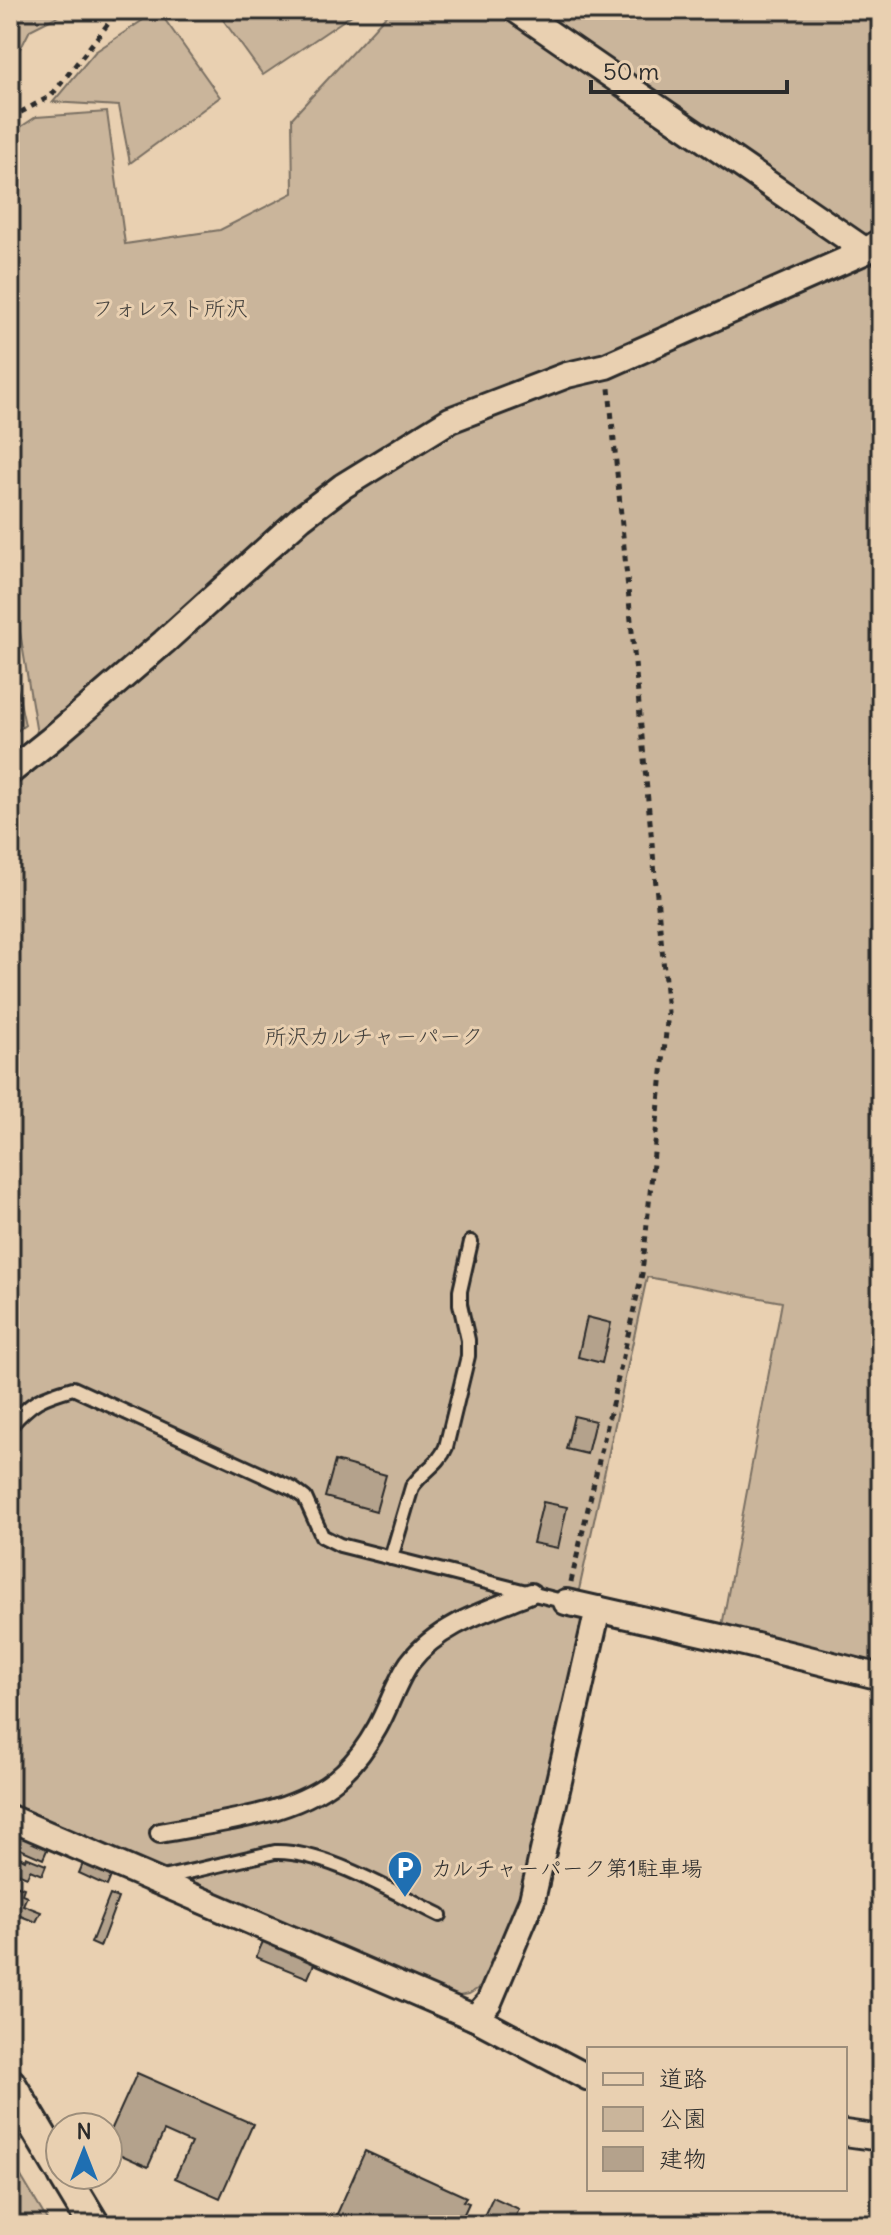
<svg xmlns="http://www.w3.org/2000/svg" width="891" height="2235" font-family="Delius,'Klee One',sans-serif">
	<rect width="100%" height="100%" fill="#e9d0b1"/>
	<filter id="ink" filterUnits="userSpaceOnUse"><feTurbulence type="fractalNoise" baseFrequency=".0125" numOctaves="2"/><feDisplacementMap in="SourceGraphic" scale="16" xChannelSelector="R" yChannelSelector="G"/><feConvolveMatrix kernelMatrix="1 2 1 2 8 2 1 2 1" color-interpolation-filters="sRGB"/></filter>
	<g filter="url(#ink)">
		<g fill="#cab59b" stroke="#7a7063" stroke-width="2">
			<polygon points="10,10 64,10 60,15 30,30 23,44 10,62"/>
			<polygon points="158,10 220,97 130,163 119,106 53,102 95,52"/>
			<polygon points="216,10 359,10 263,75"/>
			<polygon points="391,10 881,10 881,1677 720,1637 782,1302 647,1277 579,1590 589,1617 520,1905 485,1984 469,1994 454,1997 10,1809 10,782 41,758 10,572 10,134 36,117 107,112 125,244 220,230 293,193 292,118"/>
			<polygon points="10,655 25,725 10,736"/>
			<polygon points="10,2158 50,2225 10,2225"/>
		</g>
		<g fill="#b4a28c" stroke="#2b2b2b" stroke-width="2">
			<polygon points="587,1317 611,1323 602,1363 578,1357"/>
			<polygon points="574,1416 595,1421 587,1454 566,1449"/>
			<polygon points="335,1461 386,1475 376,1511 325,1497"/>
			<polygon points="543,1502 567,1507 558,1548 533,1543"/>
			<polygon points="18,1829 50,1843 43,1859 11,1845"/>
			<polygon points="10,1852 25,1860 26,1857 46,1865 42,1875 30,1870 27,1877 13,1871 10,1879"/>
			<polygon points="84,1861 112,1874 107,1886 79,1873"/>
			<polygon points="10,1883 24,1888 22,1894 27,1896 23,1905 41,1912 36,1922 10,1912"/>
			<polygon points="110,1895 118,1898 100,1947 91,1943"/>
			<polygon points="265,1937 317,1957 308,1978 256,1957"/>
			<polygon points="137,2073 253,2124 220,2198 175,2178 191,2143 164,2131 148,2167 108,2149 108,2137"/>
			<polygon points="365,2151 466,2197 463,2201 469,2203 463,2216 480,2224 493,2197 519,2209 512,2225 337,2225 333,2223"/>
		</g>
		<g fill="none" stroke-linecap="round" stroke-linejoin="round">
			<g stroke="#2b2b2b" stroke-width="18">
				<g id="service">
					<path d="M10 1426C32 1401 41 1397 73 1388L293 1489 305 1498 322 1536 340 1545 566 1602"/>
					<path d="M391 1558 412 1487C422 1471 439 1465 446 1447L468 1356V1340L460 1304V1291L471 1242"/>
					<path d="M158 1879 275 1852C325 1850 394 1893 440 1915"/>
				</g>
			</g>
			<g stroke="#2b2b2b" stroke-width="24">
				<path id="pedestrian" d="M160 1833C219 1821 299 1816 344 1772 357 1760 368 1744 377 1728 389 1707 396 1682 410 1662 439 1624 489 1610 531 1593"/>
			</g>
			<g stroke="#2b2b2b" stroke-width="30">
				<g id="minor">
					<polyline points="516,10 866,251"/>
					<polyline points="10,772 50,740 164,642 301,518 343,486 450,420 567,375 606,366 866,251 881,241"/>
					<polyline points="566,1602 720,1637 881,1677"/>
					<polyline points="10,1818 475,2018 589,2078"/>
					<polyline points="475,2018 489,2002 532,1900 598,1609"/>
					<polyline points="845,2133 881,2138"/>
				</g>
			</g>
			<g stroke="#2b2b2b" stroke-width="36">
				<g id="tertiary">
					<polyline points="10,2084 60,2168"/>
					<polyline points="64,2175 94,2225"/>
				</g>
			</g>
			<g stroke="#2b2b2b" stroke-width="5" stroke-dasharray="6 6" stroke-linecap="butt">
				<polyline points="10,118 51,96 119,10"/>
				<polyline points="571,1582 642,1274 668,1012 609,388"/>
			</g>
			<use href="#service" stroke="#e9d0b1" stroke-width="12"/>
			<use href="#pedestrian" stroke="#e9d0b1" stroke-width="18"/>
			<use href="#minor" stroke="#e9d0b1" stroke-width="24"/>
			<use href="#tertiary" stroke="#e9d0b1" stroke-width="30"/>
		</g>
	</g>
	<defs>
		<g id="parking-pin" transform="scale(1.8)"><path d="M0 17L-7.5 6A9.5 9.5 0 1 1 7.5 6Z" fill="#1f6fb2" stroke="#e9d0b1"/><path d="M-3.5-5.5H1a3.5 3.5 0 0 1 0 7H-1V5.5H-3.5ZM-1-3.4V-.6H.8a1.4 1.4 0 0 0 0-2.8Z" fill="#fff"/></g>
	</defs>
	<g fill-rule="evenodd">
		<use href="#parking-pin" x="405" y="1868"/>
	</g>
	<g text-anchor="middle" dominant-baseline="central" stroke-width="6" stroke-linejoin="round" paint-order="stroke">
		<g font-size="22" fill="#43403c" stroke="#e9d0b1">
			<text x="170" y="308">フォレスト所沢</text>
			<text x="374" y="1036">所沢カルチャーパーク</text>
		</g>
		<g font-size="22" fill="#2b2b2b" stroke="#e9d0b1" text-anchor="start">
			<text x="431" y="1868">カルチャーパーク第1駐車場</text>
		</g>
	</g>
	<rect width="891" height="2235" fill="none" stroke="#e9d0b1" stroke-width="40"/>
	<rect x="20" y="20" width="851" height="2195" fill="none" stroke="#2b2b2b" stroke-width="3" filter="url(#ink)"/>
	<rect x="587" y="2047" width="260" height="144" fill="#e9d0b1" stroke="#9d8e7b" stroke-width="2"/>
	<rect x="603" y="2073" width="40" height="12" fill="#e9d0b1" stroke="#9d8e7b" stroke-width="2"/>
	<text x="659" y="2087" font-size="24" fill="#2b2b2b">道路</text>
	<rect x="603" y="2107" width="40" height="24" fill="#cab59b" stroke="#9d8e7b" stroke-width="2"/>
	<text x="659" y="2127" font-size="24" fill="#2b2b2b">公園</text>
	<rect x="603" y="2147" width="40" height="24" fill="#b4a28c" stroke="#9d8e7b" stroke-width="2"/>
	<text x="659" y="2167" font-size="24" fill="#2b2b2b">建物</text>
	<g transform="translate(84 2151)"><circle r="38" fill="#e9d0b1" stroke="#9d8e7b" stroke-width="2"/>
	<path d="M0-6L14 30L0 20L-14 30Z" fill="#1f6fb2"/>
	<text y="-12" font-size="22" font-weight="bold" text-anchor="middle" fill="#2b2b2b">N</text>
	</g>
	<path d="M591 80v12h196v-12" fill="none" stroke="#2b2b2b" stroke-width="4"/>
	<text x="603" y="80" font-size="24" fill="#2b2b2b" stroke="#e9d0b1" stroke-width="6" paint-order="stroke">50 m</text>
</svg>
